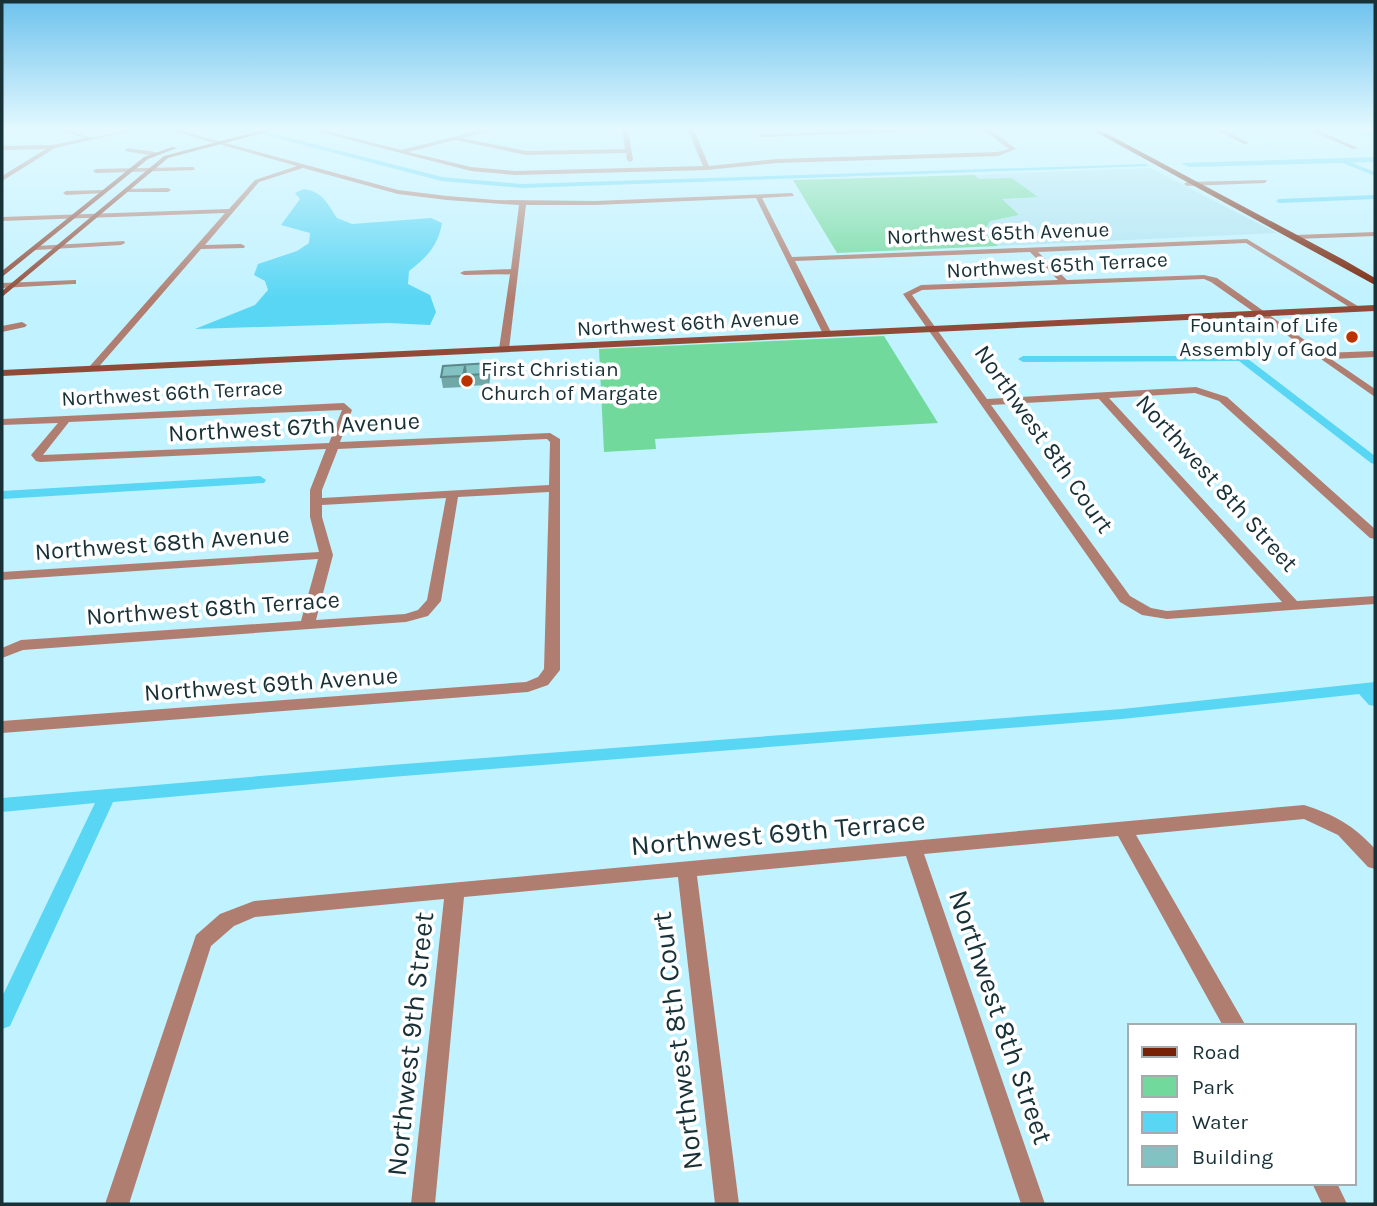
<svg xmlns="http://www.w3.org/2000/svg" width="1377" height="1206" font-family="Karla,sans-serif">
	<rect width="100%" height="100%" fill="#c1f2ff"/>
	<polygon fill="#ade3f1" points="1150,168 1277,233 998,246 984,232 990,221 1018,215 974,175"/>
	<g fill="#71d99c">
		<polygon points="974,175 979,179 1012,178 1038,197 1002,199 1019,215 990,221 984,232 998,246 837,253 793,180"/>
		<polygon points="884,336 938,423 655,439 656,449 604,452 599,349"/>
	</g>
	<g fill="#58d6f4">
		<polygon points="1375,157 1375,162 1189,167 1181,163"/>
		<path d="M304 189C323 192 327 203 337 218L352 224 431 218 442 223C438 246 427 257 409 271L408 284 430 295 436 312 430 325 389 323 195 329 255 305 268 290 265 281 254 275 258 264 297 251 309 243 310 233 281 225 300 199 295 193Z"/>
	</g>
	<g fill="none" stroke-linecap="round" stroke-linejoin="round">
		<g fill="#58d6f4" fill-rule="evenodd">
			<polygon points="247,130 254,130 255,131 252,133"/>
			<polygon points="1356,130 1364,130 1375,135 1375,139"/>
			<polygon points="263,131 442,177 522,184 1146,164 1149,166 522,188 442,181 261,134"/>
			<polygon points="1340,158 1375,172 1375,176 1338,161"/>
			<polygon points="1375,195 1375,199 1279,203 1276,201 1279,199"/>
			<polygon points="1244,356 1375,456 1375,464 1371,463 1239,361 1023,362 1018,359 1023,356"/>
			<polygon points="260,476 266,480 264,483 2,499 2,491"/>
			<polygon points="1375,682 1375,706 1369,705 1359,694 1122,719 391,777 113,802 10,1026 2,1029 2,997 95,803 2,812 2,798 391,765 1122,709"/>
		</g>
		<g fill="#b07e71" fill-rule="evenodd">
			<path d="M60 130C71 130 79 135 89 137 97 139 122 130 135 130L55 148 2 181V176L46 149 2 150V146L52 145 85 138Z"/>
			<path d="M168 130H178L398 190 447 196 496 200 595 201 792 193 794 196 762 198 792 257 1247 239 1361 308 1354 310 1246 243 1038 252 1067 280 1204 275 1217 278 1323 353 1375 351V357L1331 359 1375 389V397L1211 282 1204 279 922 290 912 295 987 399 1196 387 1227 397 1375 529V539L1370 538 1219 401 1195 393 1109 398 1297 601 1375 596V604L1167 619 1142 615 1120 602 903 294 921 285 1058 280 1030 252 795 261 832 334 824 336 756 198 595 205H526L509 349 504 352 499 349 510 274 464 275 460 273 464 271 511 269 519 205 447 200 398 194 303 168 259 182 205 245 241 244 245 246 244 248 201 249 96 370H90V366L225 213 2 221V217L229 209 255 180 297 166ZM1099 399 1282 602 1167 611 1151 608 1130 596 991 405Z"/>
			<polygon points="311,130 322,130 401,150 482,130 493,130 462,138 526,151 625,149 622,130 628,130 633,160 630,162 627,160 626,153 526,155 455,140 408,152 471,167 515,171 703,166 688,130 694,130 709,166 777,159 997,152 1009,149 984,130 991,130 1016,149 998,156 777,163 707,170 515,175 471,171"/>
			<polygon points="867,130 936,130 762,137 759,135"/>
			<polygon points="1216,130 1224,130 1249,143 1244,144"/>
			<polygon points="1309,130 1317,130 1358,148 1353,149"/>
			<polygon points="127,148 155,152 158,154 155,156 125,151"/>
			<polygon points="193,167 195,170 96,173 93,171 96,169"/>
			<polygon points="1267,180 1265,183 1187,186 1184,184 1187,182"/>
			<polygon points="125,189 168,188 171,190 168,192 123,192"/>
			<polygon points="104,190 106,193 66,195 63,193 66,191"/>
			<polygon points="1375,232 1375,236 1296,239 1292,237 1296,235"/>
			<polygon points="124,241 125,243 121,245 36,250 32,248 36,246"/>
			<polygon points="76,280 76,284 73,284 2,288 2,283"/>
			<polygon points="22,322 27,325 25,327 2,332 2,326"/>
			<path d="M344 403 352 410 340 442 550 433 560 439V670L548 685 528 692 2 733V721L526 682 538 677 544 669 549 492 458 497 441 601 428 616 406 622 23 650 2 658V648L21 640 301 621 318 559 2 580V572L319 552 310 517V490L326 449 40 462 36 461 31 455 58 423 2 425V419ZM342 410 329 443 43 455 69 422ZM547 439 550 442 549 485 322 498V490L338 449ZM446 498 427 600 418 610 405 614 316 620 333 555 322 517V505Z"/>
			<path d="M1304 805C1333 814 1355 826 1375 849V869L1368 867 1338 835 1304 819 1136 835 1246 1026H1223L1118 836 924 854 1045 1204H1021L906 856 697 876 739 1204H715L678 877 464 897 435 1204H411L444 899 255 917 234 926 211 946 129 1204H105L196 935 220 914 254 901Z"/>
			<polygon points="1312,1183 1337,1183 1347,1204 1322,1204"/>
		</g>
		<g fill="#914a37" fill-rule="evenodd">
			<polygon points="263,130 274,130 168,158 2,297 2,291 164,156"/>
			<polygon points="172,147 177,148 148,159 2,277 2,271 144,157"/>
			<polygon points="1375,305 1375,311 2,376 2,370"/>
		</g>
		<polygon fill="#772106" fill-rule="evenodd" points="1092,130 1100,130 1344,260 1375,278 1375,285"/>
	</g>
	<polygon fill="#70a7a7" points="489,363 490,374 489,385 467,386 466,378 465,387 443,388 441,377"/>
	<g fill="#5b8888">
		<polygon points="489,363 490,374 489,385 488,374"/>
		<polygon points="465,366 466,378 465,387 463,376"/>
	</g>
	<polygon fill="#82c2c2" stroke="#5b8888" stroke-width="2" points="489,363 488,374 466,375 465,366 463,376 441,377 443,366"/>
	<linearGradient id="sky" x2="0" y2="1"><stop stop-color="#6ec2ed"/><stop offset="0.43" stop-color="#e3f9ff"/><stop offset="1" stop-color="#e3f9ff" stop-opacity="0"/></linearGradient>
	<rect width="1377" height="299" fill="url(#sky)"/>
	<g fill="#b30" stroke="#fff" stroke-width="2.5">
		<circle cx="1352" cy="337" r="7"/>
		<circle cx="467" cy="381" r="7"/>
	</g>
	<g text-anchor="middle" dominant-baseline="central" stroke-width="7" stroke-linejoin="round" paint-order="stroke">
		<g font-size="21" fill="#183137" stroke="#fff">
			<text transform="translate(998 233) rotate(-2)">Northwest 65th Avenue</text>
			<text transform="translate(1057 265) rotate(-3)">Northwest 65th Terrace</text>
			<text transform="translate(688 323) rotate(-3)">Northwest 66th Avenue</text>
			<text transform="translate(172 393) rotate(-3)">Northwest 66th Terrace</text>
		</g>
		<g font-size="21" fill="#183137" stroke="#fff" text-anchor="end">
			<text x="1338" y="325">Fountain of Life<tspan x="1338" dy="24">Assembly of God</tspan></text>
			<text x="481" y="369" text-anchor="start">First Christian<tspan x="481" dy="24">Church of Margate</tspan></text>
		</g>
		<g font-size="24" fill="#183137" stroke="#fff">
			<text transform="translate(294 427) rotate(-3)">Northwest 67th Avenue</text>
			<text transform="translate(1044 439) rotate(55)">Northwest 8th Court</text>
			<text transform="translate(1217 483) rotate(48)">Northwest 8th Street</text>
			<text transform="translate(162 543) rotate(-4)">Northwest 68th Avenue</text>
			<text transform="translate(213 608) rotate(-4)">Northwest 68th Terrace</text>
			<text transform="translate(271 684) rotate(-4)">Northwest 69th Avenue</text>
		</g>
		<g font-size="28" fill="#183137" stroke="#fff">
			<text transform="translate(778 833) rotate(-5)">Northwest 69th Terrace</text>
			<text transform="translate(1001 1017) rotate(71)">Northwest 8th Street</text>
			<text transform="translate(677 1041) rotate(-97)">Northwest 8th Court</text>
			<text transform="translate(410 1044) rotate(-84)">Northwest 9th Street</text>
		</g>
	</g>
	<rect width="1377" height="1206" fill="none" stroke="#183137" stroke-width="7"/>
	<rect x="1128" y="1024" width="228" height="161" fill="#ffffff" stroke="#a3adaf" stroke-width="2"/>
	<rect x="1142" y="1047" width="35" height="10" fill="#772106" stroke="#a3adaf" stroke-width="2"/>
	<text x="1192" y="1059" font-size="21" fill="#183137">Road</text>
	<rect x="1142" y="1076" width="35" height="21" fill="#71d99c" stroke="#a3adaf" stroke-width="2"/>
	<text x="1192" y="1094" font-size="21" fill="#183137">Park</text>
	<rect x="1142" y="1112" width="35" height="21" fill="#58d6f4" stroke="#a3adaf" stroke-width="2"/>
	<text x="1192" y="1129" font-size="21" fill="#183137">Water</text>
	<rect x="1142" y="1146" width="35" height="21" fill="#82c2c2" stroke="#a3adaf" stroke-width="2"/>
	<text x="1192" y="1164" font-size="21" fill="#183137">Building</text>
</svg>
